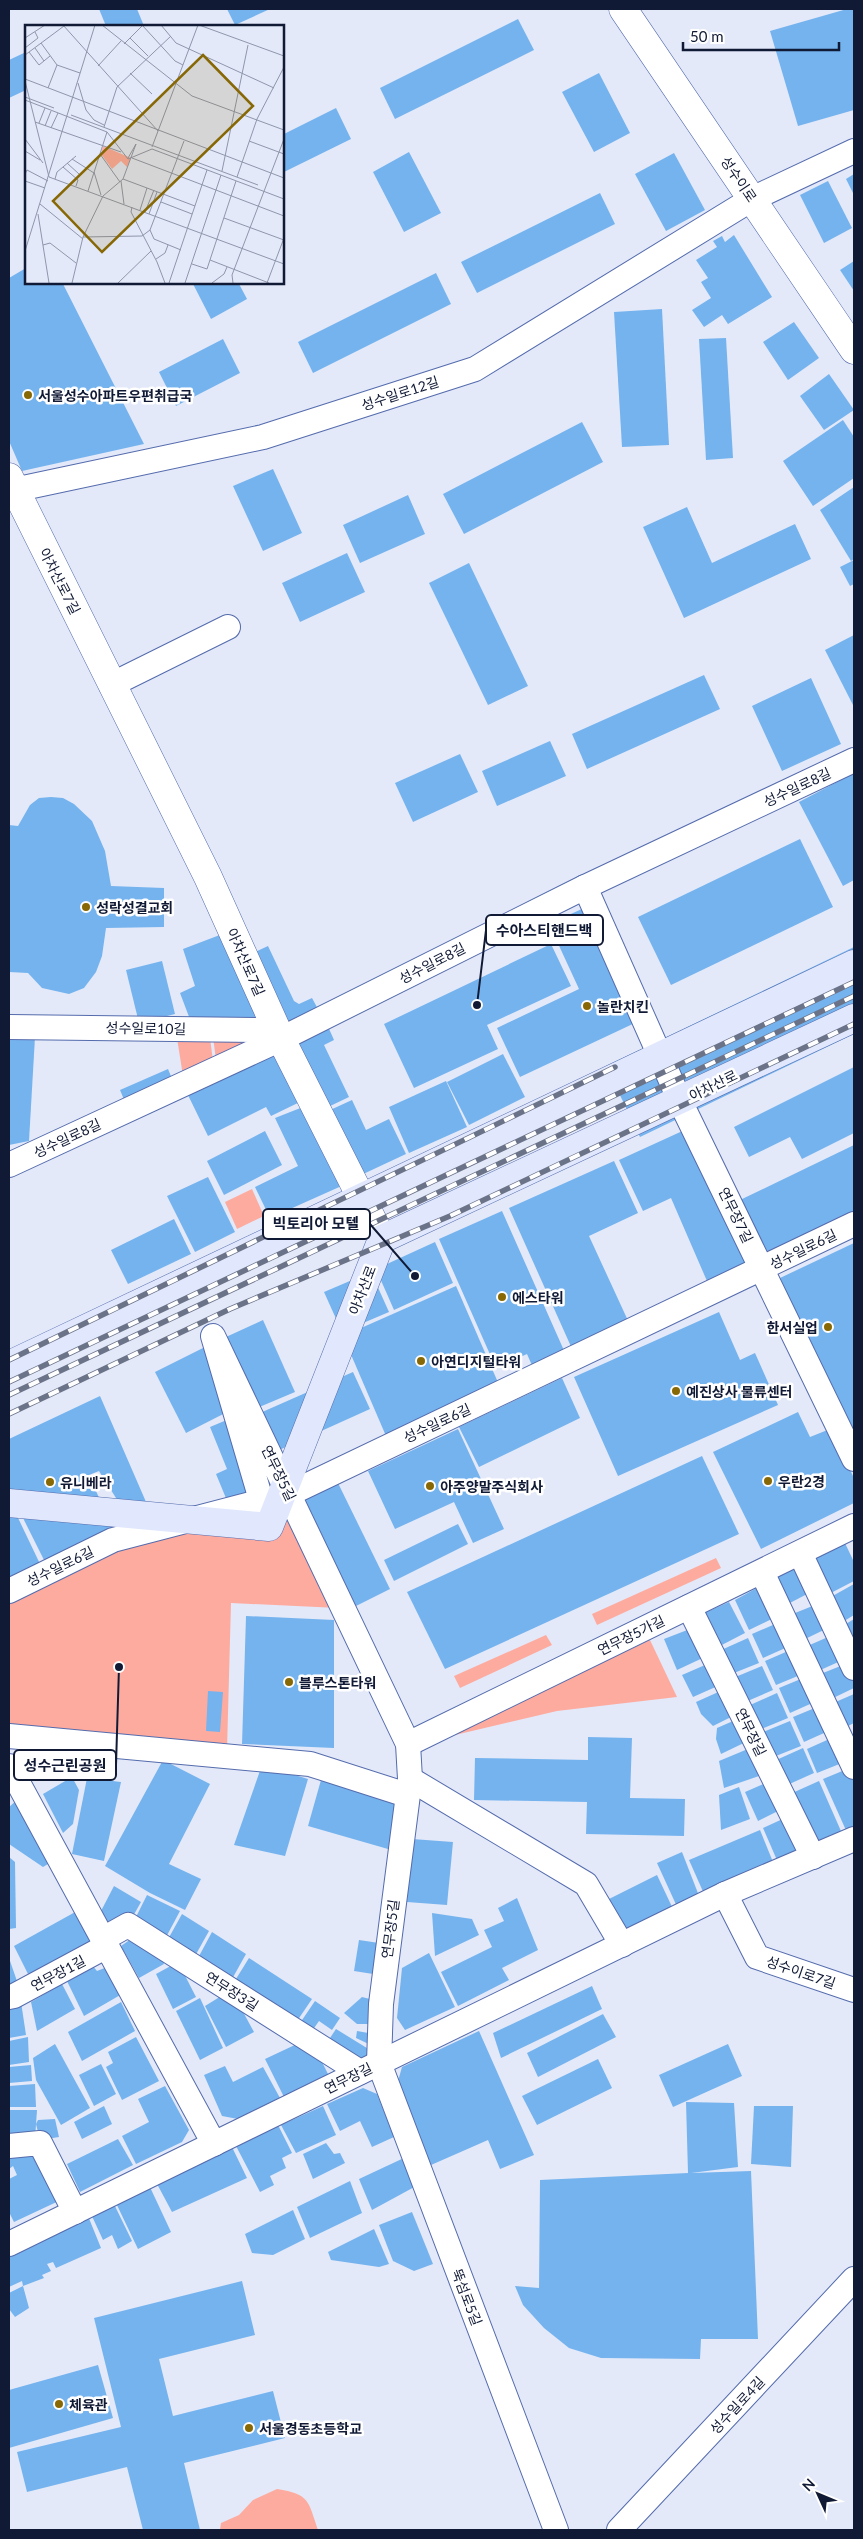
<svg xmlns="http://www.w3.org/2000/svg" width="863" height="2539" font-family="Lato,'Noto Sans KR',sans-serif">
	<rect width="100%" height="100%" fill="#e3e9f9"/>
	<g fill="#feab9f">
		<polygon points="249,1034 252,1044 216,1060 213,1037"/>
		<polygon points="177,1038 210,1038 213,1061 183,1076"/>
		<polygon points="252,1189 264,1216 237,1229 225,1202"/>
		<polygon points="284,1501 338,1608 231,1603 227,1750 9,1726 9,1602 117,1549"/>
		<polygon points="716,1558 721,1568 597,1625 592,1614"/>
		<polygon points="546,1635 552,1645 460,1688 454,1676"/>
		<polygon points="650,1640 677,1697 557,1711 438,1739"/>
		<path d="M277 2489C310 2494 308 2501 318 2530H220L221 2523 239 2515 253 2500Z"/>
	</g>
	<g fill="#75b3ee">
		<polygon points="99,9 137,9 144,26 106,26"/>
		<polygon points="227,9 270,9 235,25"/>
		<polygon points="847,9 854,9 854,110 798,126 770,31"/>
		<polygon points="518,19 534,50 395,119 380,88"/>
		<polygon points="26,52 26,90 9,98 9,60"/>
		<polygon points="599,73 630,133 594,152 562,92"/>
		<polygon points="336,108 351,139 282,173 282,135"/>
		<polygon points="409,152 441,213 404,232 373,172"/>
		<polygon points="674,153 705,210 666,231 635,174"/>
		<polygon points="854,174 854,195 846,179"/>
		<polygon points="828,181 852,228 824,243 800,195"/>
		<polygon points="600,193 615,224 477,293 461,262"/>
		<polygon points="734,235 772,297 728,324 722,315 704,327 692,310 711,298 701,282 708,278 696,260 717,247 713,241 722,236 725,242"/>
		<polygon points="854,261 854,291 840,270"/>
		<polygon points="26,268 26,282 62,282 144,444 22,471 9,441 9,278"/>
		<polygon points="436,273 451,304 313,373 298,342"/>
		<polygon points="192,282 238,282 247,299 211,319"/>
		<polygon points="662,309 669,445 622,447 614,312"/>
		<polygon points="794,322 819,358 788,380 763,342"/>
		<polygon points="726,338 733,458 706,460 699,339"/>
		<polygon points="223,339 240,373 176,406 159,372"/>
		<polygon points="829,374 854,410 824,430 800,396"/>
		<polygon points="843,420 854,437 854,478 813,506 783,461"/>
		<polygon points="582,422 603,462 464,534 443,494"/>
		<polygon points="273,469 302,533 263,551 233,486"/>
		<polygon points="854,487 854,559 851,561 820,510"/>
		<polygon points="408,495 425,534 360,563 343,525"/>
		<polygon points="687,507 712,563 795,524 811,559 684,618 643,527"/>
		<polygon points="347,553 365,592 300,622 282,583"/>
		<polygon points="854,560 854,584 850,586 840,567"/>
		<polygon points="469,563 528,686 488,705 429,583"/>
		<polygon points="854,635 854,707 825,650"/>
		<polygon points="704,675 720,709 587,769 572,734"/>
		<polygon points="811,678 841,744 782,771 752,706"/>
		<polygon points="550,741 566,776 497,806 482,771"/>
		<polygon points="460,754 478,792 413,822 395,783"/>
		<polygon points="854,773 854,880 843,886 799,802"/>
		<polygon points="51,797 63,798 74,804 92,821 105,851 111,886 164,888 164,927 106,928 102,956 96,972 84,988 69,994 42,988 28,973 9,972 9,825 18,826 30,805 39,798"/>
		<polygon points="800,839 833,907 671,985 638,917"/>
		<polygon points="584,908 637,1022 520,1077 497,1028 579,989 549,924"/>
		<polygon points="225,933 269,1021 191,1022 180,993 195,986 183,949"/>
		<polygon points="551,944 571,986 487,1025 498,1049 414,1088 384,1024"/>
		<polygon points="268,946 294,1001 299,1004 312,998 319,1011 287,1023 251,954"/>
		<polygon points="854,947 854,1034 640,1137 606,1066"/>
		<polygon points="162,961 175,1014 139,1023 126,970"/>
		<polygon points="326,1022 334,1040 324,1045 349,1097 326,1108 293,1038"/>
		<polygon points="9,1035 35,1037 29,1141 9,1145"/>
		<polygon points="273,1048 304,1100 271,1116 266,1107 208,1136 186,1091"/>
		<polygon points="503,1054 525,1097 469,1125 447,1082"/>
		<polygon points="854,1067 854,1133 802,1159 790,1137 749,1157 734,1127"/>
		<polygon points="168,1069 173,1081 125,1102 120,1090"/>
		<polygon points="446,1081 467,1127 409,1153 389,1107"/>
		<polygon points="352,1100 366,1130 389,1119 406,1154 359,1176 328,1111"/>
		<polygon points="308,1105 346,1184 270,1218 255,1187 298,1166 275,1118"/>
		<polygon points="689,1128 755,1266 710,1288 671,1198 643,1211 619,1160"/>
		<polygon points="265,1131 282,1165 224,1195 207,1161"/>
		<polygon points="854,1145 854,1217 766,1258 740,1200"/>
		<polygon points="614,1161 638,1213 589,1236 630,1325 573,1351 509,1208"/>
		<polygon points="208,1177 235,1232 195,1252 167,1196"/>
		<polygon points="502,1211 566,1355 534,1370 527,1354 496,1368 439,1239"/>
		<polygon points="174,1219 191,1254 128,1284 111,1250"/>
		<polygon points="435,1242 453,1283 394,1310 376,1269"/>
		<polygon points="854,1243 854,1444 780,1278"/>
		<polygon points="371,1272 389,1312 342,1332 324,1292"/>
		<polygon points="456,1286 500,1387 386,1436 343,1336"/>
		<polygon points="719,1312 740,1360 755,1353 778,1405 618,1476 574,1377"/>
		<polygon points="263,1320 295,1392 257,1408 226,1337"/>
		<polygon points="207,1346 237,1407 186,1433 155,1372"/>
		<polygon points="353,1372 370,1409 277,1451 260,1413"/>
		<polygon points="562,1378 580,1418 479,1467 459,1427"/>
		<polygon points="100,1396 153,1518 133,1525 99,1471 89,1475 114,1532 47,1566 9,1490 9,1439"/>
		<polygon points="798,1412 810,1437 830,1429 854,1478 854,1503 761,1549 713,1452"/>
		<polygon points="241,1414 278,1487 228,1503 216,1474 227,1469 210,1427"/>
		<polygon points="458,1429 504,1529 473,1543 454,1502 395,1529 368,1471"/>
		<polygon points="702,1456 739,1534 445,1669 407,1592"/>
		<polygon points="336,1479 390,1589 352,1608 298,1498"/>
		<polygon points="9,1499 41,1566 9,1582"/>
		<polygon points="458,1524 468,1544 394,1581 384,1560"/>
		<polygon points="844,1541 854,1562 854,1581 827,1595 810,1559"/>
		<polygon points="799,1559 813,1591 784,1606 769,1575"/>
		<polygon points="764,1584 778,1616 749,1630 735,1600"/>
		<polygon points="854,1584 854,1615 841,1623 829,1598"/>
		<polygon points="729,1602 745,1633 716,1648 700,1615"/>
		<polygon points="820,1603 830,1627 801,1641 790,1615"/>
		<polygon points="246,1616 334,1620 334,1748 242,1744"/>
		<polygon points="854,1619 854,1651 841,1627"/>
		<polygon points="782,1621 792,1645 763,1658 752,1634"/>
		<polygon points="695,1627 707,1656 677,1670 664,1639"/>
		<polygon points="835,1634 845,1659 816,1672 805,1647"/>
		<polygon points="748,1638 759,1663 729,1675 719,1651"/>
		<polygon points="795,1648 805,1673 776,1685 765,1661"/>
		<polygon points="712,1662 720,1685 693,1697 682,1675"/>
		<polygon points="848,1663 854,1679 854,1688 829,1700 818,1675"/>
		<polygon points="762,1666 773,1690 743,1703 733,1678"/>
		<polygon points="808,1676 819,1700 790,1713 779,1688"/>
		<polygon points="725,1689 737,1714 713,1726 701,1714 696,1702"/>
		<polygon points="208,1691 223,1692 220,1732 206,1731"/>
		<polygon points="777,1693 788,1718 759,1730 748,1706"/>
		<polygon points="854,1694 854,1723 842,1729 831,1704"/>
		<polygon points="822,1705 833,1729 804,1742 793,1717"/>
		<polygon points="740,1718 750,1740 721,1754 716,1739 717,1728"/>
		<polygon points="790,1721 801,1746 771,1758 761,1733"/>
		<polygon points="836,1736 847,1761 817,1773 807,1749"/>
		<polygon points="588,1737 632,1738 630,1798 685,1799 684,1836 586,1834 587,1802 474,1800 475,1758 588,1760"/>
		<polygon points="31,1745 74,1751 73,1771 33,1773 22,1750"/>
		<polygon points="755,1746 765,1774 724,1788 719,1761"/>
		<polygon points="803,1748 814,1773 785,1786 774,1761"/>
		<polygon points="163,1760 210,1784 169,1864 201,1879 185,1910 150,1893 105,1866"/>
		<polygon points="262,1765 308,1779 285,1856 234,1845"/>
		<polygon points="852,1767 854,1773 854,1834 849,1837 823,1779"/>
		<polygon points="72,1777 79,1790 73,1824 63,1833 43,1794"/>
		<polygon points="87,1778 121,1782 104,1861 72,1854"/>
		<polygon points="321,1780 398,1800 388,1849 308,1826"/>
		<polygon points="770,1781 782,1809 758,1821 745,1792"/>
		<polygon points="819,1781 844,1838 816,1851 790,1794"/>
		<polygon points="739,1787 750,1819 721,1830 719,1795"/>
		<polygon points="17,1800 53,1861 43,1867 9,1844 9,1807"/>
		<polygon points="787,1817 804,1855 780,1867 763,1828"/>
		<polygon points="760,1830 775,1867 705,1896 689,1860"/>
		<polygon points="412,1839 453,1842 447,1905 407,1902"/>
		<polygon points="682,1852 701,1901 679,1911 657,1863"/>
		<polygon points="9,1857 15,1862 16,1928 9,1929"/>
		<polygon points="657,1875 674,1911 632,1931 620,1927 607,1900"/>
		<polygon points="114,1886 141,1902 128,1925 108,1924 101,1911"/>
		<polygon points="147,1895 180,1911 164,1941 133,1923"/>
		<polygon points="517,1898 538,1950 502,1968 509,1980 458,2006 441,1972 492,1947 484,1930 504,1921 498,1908"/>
		<polygon points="77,1911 97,1944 32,1982 14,1946"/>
		<polygon points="432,1913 472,1919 479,1935 435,1956"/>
		<polygon points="182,1914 209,1931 195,1956 167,1941"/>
		<polygon points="212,1932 246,1954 232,1979 198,1958"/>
		<polygon points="131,1939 161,1958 164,1964 139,1978 121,1946"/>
		<polygon points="359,1940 379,1943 373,1974 354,1971"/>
		<polygon points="429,1953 455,2007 405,2030 397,2018 402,1968"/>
		<polygon points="9,1958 18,1984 9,1985"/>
		<polygon points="249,1958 312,1999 293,2027 231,1987"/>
		<polygon points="178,1962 196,1997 173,2009 156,1974"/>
		<polygon points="92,1965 97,1971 107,1967 122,1994 84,2016 66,1979"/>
		<polygon points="62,1984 75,2009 37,2031 31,2002"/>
		<polygon points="592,1986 602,2009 501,2058 493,2033"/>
		<polygon points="231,1990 254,2032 226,2047 205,2006"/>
		<polygon points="362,1997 374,2000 372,2024 357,2024 344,2013"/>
		<polygon points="200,1998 223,2048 200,2060 176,2011"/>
		<polygon points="315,2001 340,2018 332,2030 319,2021 310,2034 298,2026"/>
		<polygon points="21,2002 26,2035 9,2038 9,2005"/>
		<polygon points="121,2002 135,2031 82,2061 68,2032"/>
		<polygon points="603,2014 616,2037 538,2077 527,2053"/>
		<polygon points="336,2029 375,2053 361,2067 326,2044"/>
		<polygon points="357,2031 374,2034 375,2047 356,2038"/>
		<polygon points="479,2031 534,2155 500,2169 488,2140 431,2165 398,2081 402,2067"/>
		<polygon points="28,2037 29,2062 9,2065 9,2041"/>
		<polygon points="136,2037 159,2081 122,2100 106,2067 113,2063 108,2052"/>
		<polygon points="299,2043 321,2060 329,2076 284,2097 265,2059"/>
		<polygon points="55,2044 90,2108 61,2125 36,2080 33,2058"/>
		<polygon points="728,2044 742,2076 673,2107 659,2075"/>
		<polygon points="598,2059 612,2088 537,2125 522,2096"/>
		<polygon points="101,2064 116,2094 94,2106 79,2075"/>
		<polygon points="31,2065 32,2081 9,2083 9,2067"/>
		<polygon points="225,2066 233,2082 263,2067 280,2098 238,2119 222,2116 204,2075"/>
		<polygon points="35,2084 36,2107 9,2107 9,2086"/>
		<polygon points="165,2086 189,2130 182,2142 136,2164 122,2136 149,2122 138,2099"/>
		<polygon points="363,2088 377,2094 394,2137 372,2147 360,2121 340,2131 327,2104"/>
		<polygon points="686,2102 734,2103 738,2167 691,2173 751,2171 758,2339 701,2339 700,2359 601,2358 569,2348 544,2328 523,2305 515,2286 539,2288 540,2180 688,2173"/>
		<polygon points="104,2106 112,2124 82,2139 74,2122"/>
		<polygon points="323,2106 336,2135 296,2153 281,2125"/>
		<polygon points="754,2106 793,2106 791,2167 751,2164"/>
		<polygon points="9,2110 37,2110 35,2139 9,2141"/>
		<polygon points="55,2119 59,2137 40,2140 36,2124 38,2120"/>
		<polygon points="278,2125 292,2153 282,2158 286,2168 270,2176 274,2185 260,2192 236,2146"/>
		<polygon points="118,2139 133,2165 80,2192 67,2164"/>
		<polygon points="326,2143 334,2154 340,2153 345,2163 313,2179 303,2154"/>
		<polygon points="231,2145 247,2178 172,2212 156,2182"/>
		<polygon points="34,2153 63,2199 14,2222 9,2212 9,2179 17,2175 13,2166 9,2169 9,2155"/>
		<polygon points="406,2157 418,2185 372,2210 359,2179"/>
		<polygon points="350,2181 362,2213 310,2238 297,2207"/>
		<polygon points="149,2185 171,2232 138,2249 115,2201"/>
		<polygon points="113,2202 132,2241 118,2249 112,2235 103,2240 91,2214"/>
		<polygon points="293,2210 305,2239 273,2255 252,2253 245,2234"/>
		<polygon points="412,2212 433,2264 414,2271 393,2261 379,2225"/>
		<polygon points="88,2216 101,2248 56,2268 53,2262 47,2264 51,2271 42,2275 44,2278 23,2286 22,2281 9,2287 9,2251"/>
		<polygon points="374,2229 389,2264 379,2267 331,2260 328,2252"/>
		<polygon points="242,2281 255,2335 159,2359 173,2416 273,2391 285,2438 184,2463 200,2530 143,2530 127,2467 27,2492 17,2452 121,2427 94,2318"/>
		<polygon points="23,2286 29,2308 15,2317 9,2309 9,2293"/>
		<polygon points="98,2365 113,2418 9,2448 9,2390"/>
	</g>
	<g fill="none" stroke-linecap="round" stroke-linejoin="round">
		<g stroke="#546bad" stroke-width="26">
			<g id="minor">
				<polyline points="9,491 263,437 475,369 752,199 854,151"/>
				<polyline points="111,685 228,627"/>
				<polyline points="585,887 680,1101 854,1459"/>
				<polyline points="9,1027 256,1030 281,1039"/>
				<polyline points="9,1165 281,1039 585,887 854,760"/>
				<polyline points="269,1527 213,1336 408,1744 410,1779 381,2004 379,2063 556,2530"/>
				<polyline points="800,1553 854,1668"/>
				<polyline points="762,1572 854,1767"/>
				<polyline points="9,1591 113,1540 289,1494 854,1224"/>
				<polyline points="689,1607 813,1857"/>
				<polyline points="9,1736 310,1764 407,1795"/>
				<polyline points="408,1744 854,1526"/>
				<polyline points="9,1766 214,2144"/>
				<polyline points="410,1779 586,1884 622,1945"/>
				<polyline points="725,1894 757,1957 854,1990"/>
				<polyline points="103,1939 128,1925 360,2072"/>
				<polyline points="9,1997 14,1996 107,1946"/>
				<polyline points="9,2146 40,2143 75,2212"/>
				<polyline points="9,2244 725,1894 854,1839"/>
				<polyline points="619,2530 854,2279"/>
			</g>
		</g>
		<g stroke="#546bad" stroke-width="29">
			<g id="tertiary">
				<polyline points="623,9 854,350"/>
				<polyline points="9,477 208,877 281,1039 382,1239"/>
			</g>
		</g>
		<g stroke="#546bad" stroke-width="29">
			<g id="secondary">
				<polyline points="9,1365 854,964"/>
				<polyline points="9,1503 269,1527 382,1239 854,1018"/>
			</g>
		</g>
		<use href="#minor" stroke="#fff" stroke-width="24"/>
		<use href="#tertiary" stroke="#fff" stroke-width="28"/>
		<use href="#secondary" stroke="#e1e8fd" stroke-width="28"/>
		<g stroke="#6b7389" stroke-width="5.5">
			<g id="rail">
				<polyline points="9,1360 615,1067"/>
				<polyline points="9,1382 854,982"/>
				<polyline points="9,1395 854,996"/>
				<polyline points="9,1414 230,1309 450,1216 854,1024"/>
			</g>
		</g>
		<use href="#rail" stroke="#fff" stroke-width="4" stroke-dasharray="11" stroke-linecap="butt"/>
	</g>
	<g fill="#876804" stroke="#fff" stroke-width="2">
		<circle cx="28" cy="395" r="5"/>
		<circle cx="86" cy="907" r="5"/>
		<circle cx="587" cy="1006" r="5"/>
		<circle cx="502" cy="1297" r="5"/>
		<circle cx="828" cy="1327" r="5"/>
		<circle cx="421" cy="1361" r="5"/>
		<circle cx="676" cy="1391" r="5"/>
		<circle cx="768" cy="1481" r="5"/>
		<circle cx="50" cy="1482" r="5"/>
		<circle cx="430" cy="1486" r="5"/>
		<circle cx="289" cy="1682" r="5"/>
		<circle cx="59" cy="2404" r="5"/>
		<circle cx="249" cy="2428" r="5"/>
	</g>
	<g text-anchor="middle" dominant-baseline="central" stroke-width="5" stroke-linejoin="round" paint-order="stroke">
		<g font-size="14" fill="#111a35" stroke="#fff">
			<text transform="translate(739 179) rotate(56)">성수이로</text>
			<text transform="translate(400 393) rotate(-18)">성수일로12길</text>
			<text transform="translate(60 581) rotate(63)">아차산로7길</text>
			<text transform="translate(797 787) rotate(-25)">성수일로8길</text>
			<text transform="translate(246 962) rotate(66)">아차산로7길</text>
			<text transform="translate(432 963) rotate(-27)">성수일로8길</text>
			<text transform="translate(146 1028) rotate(1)">성수일로10길</text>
			<text transform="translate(713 1085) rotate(-26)">아차산로</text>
			<text transform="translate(67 1138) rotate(-25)">성수일로8길</text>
			<text transform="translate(736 1215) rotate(64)">연무장7길</text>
			<text transform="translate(803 1249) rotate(-26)">성수일로6길</text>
			<text transform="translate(362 1290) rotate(-69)">아차산로</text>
			<text transform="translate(437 1423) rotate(-25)">성수일로6길</text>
			<text transform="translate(279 1473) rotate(64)">연무장5길</text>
			<text transform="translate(60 1566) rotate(-26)">성수일로6길</text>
			<text transform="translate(631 1635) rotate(-26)">연무장5가길</text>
			<text transform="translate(751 1732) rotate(64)">연무장길</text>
			<text transform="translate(390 1929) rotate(-83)">연무장5길</text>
			<text transform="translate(801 1972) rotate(19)">성수이로7길</text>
			<text transform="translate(58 1973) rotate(-28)">연무장1길</text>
			<text transform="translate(232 1991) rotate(32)">연무장3길</text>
			<text transform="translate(348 2078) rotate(-26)">연무장길</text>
			<text transform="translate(467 2297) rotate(69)">뚝섬로5길</text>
			<text transform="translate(737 2405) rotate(-47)">성수일로4길</text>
		</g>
		<g font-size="14" font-weight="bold" fill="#111a35" stroke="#fff" text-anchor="start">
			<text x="38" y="395">서울성수아파트우편취급국</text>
			<text x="96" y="907">성락성결교회</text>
			<text x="597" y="1006">놀란치킨</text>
			<text x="512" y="1297">에스타워</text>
			<text x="818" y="1327" text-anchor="end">한서실업</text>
			<text x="431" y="1361">아연디지털타워</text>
			<text x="686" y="1391">예진상사 물류센터</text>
			<text x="778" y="1481">우란2경</text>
			<text x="60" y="1482">유니베라</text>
			<text x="440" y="1486">아주양말주식회사</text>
			<text x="299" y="1682">블루스톤타워</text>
			<text x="69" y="2404">체육관</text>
			<text x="259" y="2428">서울경동초등학교</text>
		</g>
	</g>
	<g transform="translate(25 25)">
		<rect width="259" height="259" fill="#e3e9f9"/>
		<path d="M78 121 106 133 102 142 96 136 87 144 76 129Z" fill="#feab9f"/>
		<path fill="none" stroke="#8f96ab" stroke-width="1" d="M38 0 133 106M77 0 167 71 259 105M117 0 150 36 158 40M136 0 151 18 249 63M174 0 259 31M0 13 20 0M105 13 123 31M16 18 32 40 23 63M99 19 118 0M0 23 13 13 10 7M10 23 19 36M4 27 14 40 25 31M0 30 39 1M32 40 55 48M73 41 96 16M105 48 127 69M0 54 259 153M0 56 24 152 259 239M53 58 61 85 69 95 79 100M0 72 29 83M0 75 82 107 103 134 127 124 259 174M46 90 233 160M10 97 96 127M14 98 20 83M20 101 26 86M79 102 92 62 146 11M26 103 33 88M0 114 18 138M224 116 259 129M127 122 173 0M0 126 15 135M75 129 95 157M107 133 259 191M47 134 69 148M42 138 54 149M38 142 53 155 51 161M197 146 223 20M69 147 76 170M0 149 2 145 23 156M212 152 232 94 259 42M30 154 32 147 51 131M98 154 170 181M0 156 20 163M96 156 99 179M63 166 82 107M136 177 167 189M15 179 58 214M107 182 106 187 132 237 140 258M115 185 122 163M120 187 129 165M13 189 24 258M124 189 132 167M199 193 259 215M125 205 129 214 156 225M58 212 117 211 125 205 159 116M18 220 25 218 51 238M0 226 70 0M131 234 140 228 143 220M185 235 244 258M167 239 182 244 211 156M47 258 58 212 78 171 98 154 111 119 103 133M93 258 126 226M144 258 182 145M160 258 196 150M187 258 199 249 202 242M208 258 207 250 259 114M242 258 259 213"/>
		<path fill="#876804" fill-opacity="0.15" stroke="#876804" stroke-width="2.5" d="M178 30 228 81 77 227 28 176Z"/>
		<rect width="259" height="259" fill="none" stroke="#111a35" stroke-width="2.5"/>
	</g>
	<path fill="none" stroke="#111a35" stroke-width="2" d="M477 1005L486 930M415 1276L370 1224M119 1667L116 1765"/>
	<g fill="#111a35" stroke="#fff" stroke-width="2">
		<circle cx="477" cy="1005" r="5"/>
		<circle cx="415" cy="1276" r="5"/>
		<circle cx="119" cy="1667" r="5"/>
	</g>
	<g fill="#fff" stroke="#111a35" stroke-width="2">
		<rect x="486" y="915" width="117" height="30" rx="5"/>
		<rect x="263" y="1209" width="107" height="30" rx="5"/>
		<rect x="14" y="1750" width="102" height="30" rx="5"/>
	</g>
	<g font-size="15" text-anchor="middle" font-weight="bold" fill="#111a35">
		<text x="544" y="936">수아스티핸드백</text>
		<text x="316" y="1229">빅토리아 모텔</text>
		<text x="65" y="1771">성수근린공원</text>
	</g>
	<rect width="863" height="2539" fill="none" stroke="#111a35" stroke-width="20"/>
	<g transform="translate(818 2494) rotate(314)" stroke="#ffffff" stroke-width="4" paint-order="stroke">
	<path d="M0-4L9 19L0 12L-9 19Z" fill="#111a35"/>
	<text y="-8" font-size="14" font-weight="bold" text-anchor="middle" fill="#111a35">N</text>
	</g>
	<path d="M683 42v8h156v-8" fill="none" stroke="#111a35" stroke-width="2.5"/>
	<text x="690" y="42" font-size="15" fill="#111a35" stroke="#ffffff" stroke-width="4" paint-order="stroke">50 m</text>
</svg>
